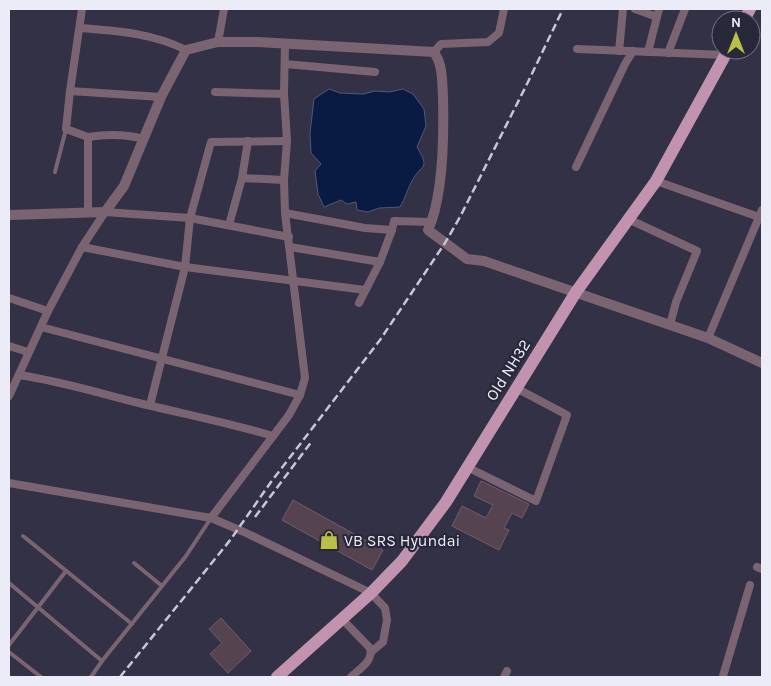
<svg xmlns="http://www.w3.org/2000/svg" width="771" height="686" font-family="Karla,sans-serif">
	<rect width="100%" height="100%" fill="#333145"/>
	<path fill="#0a1b43" stroke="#4e5979" d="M329 89 340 93 363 94 375 91 390 92 403 89 413 94 424 109 426 126 417 147C431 171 421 163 412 181 407 190 405 199 400 207L379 208 368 212 357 210 356 202 347 204 341 200 324 207 318 194 315 171 321 164 311 153 310 133 314 99Z"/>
	<g fill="#564350" stroke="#715d6b">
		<polygon points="481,481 529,504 522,518 512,513 504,528 509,530 499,550 452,526 462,506 486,518 493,505 474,496"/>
		<polygon points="293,500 383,550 372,570 282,520"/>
		<polygon points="221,618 251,651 228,673 210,654 222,643 209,629"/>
	</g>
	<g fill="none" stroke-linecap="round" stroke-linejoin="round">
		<g stroke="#7b6472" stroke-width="4">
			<polyline points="55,172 66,129"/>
			<polyline points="23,536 132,624"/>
			<polyline points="134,563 162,586"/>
			<polyline points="9,583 102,661"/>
			<polyline points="9,645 66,571"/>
			<polyline points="9,652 41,677"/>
			<polyline points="91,677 102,661 186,556 211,518"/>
		</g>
		<g stroke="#7b6472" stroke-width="8">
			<polyline points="82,9 70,91 66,129 88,137 88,212"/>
			<polyline points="635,9 657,17"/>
			<path d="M80 28C116 31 153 33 186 50"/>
			<polyline points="218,42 224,9"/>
			<polyline points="577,49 725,55"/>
			<polyline points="619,51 623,9"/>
			<polyline points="434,52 441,44 488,42 499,33 504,9"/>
			<polyline points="648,52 659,9"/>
			<polyline points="668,53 685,9"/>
			<polyline points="285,64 375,72"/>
			<polyline points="70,91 161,97"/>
			<polyline points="215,92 284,94"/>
			<path d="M88 137C107 134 125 134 144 139"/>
			<polyline points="576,167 625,64 633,51"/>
			<polyline points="242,178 248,141"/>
			<polyline points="656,181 759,217"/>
			<polyline points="285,213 365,228 392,230 394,221 431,222"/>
			<polyline points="628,219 697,251 676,302 670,325"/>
			<polyline points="229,225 242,178 284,180"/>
			<polyline points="82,247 185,267 365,290"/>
			<polyline points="290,247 380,262"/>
			<polyline points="9,298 48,311"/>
			<polyline points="359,303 380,262 392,230"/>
			<polyline points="41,327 300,395"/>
			<polyline points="708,338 762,210"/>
			<polyline points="9,346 28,352"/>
			<path d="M19 375C60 381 99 393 139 403 184 414 229 423 273 436"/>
			<polyline points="9,396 48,311 82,247 105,212 190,218 289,237"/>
			<polyline points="150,405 185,267 190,218 211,142 287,141"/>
			<polyline points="467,467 536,501 567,415 516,388"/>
			<polyline points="9,483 211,518 289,415 300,395 305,378 285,213 284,180 287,141 284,94 285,43"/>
			<polyline points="211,518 244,532 371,593 385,608 387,620 383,642 371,652"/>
			<polyline points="757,567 762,569"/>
			<path d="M342 619 370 648C374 661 359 669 351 677"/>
			<polyline points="723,676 750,585"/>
			<polyline points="504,677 507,671"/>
		</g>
		<path stroke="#7b6472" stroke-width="10" d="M9 215 105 212 124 186 161 97 186 50 218 42H258L434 52C435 55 438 58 439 62 443 73 442 85 443 96 444 135 444 195 428 230L467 259 484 261 708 338 762 363"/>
		<g stroke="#c193af" stroke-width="12">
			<polyline points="744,20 750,9"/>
			<polyline points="277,677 371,593 402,561 446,502 576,292 656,181 728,50"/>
		</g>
		<g stroke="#c7c6d5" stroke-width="2.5" stroke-dasharray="8 4" stroke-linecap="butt">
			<polyline points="255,517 312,441"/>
			<polyline points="120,677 231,539 271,482 380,340 445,243 460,217 528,82 563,9"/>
		</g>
	</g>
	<defs>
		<g id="shop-bare" transform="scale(1.5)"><path d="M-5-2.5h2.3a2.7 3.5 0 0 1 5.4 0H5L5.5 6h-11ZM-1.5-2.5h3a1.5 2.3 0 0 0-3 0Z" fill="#b9c046" stroke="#29273a" stroke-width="2.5" paint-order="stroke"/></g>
	</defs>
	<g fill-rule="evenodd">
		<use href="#shop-bare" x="329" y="540"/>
	</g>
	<g text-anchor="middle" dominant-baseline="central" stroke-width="4.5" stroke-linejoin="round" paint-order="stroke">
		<g font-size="16" fill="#ecebf8" stroke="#29273a">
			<text transform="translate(508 370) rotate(-58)">Old NH32</text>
		</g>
		<g font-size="16" fill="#ecebf8" stroke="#29273a" text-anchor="start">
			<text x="344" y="540">VB SRS Hyundai</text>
		</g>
	</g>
	<rect width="771" height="686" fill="none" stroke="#ecebf8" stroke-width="20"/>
	<g transform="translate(736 35)"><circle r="24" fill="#29273a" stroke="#777586"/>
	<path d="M0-4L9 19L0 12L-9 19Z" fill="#b9c046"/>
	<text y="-8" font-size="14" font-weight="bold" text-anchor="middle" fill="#ecebf8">N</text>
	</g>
</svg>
